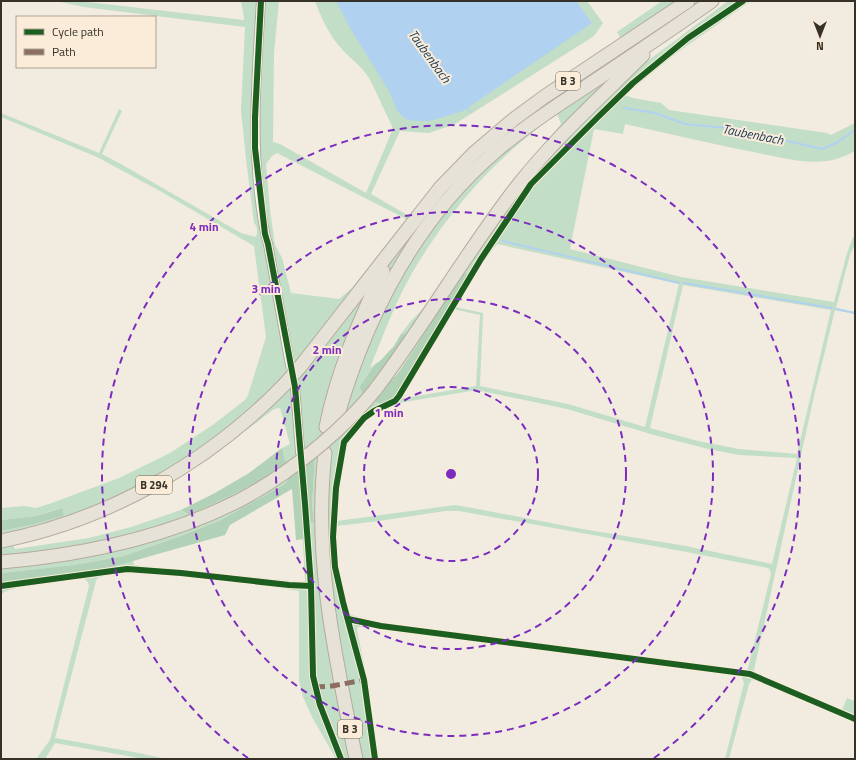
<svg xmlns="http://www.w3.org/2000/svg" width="856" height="760" font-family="'Titillium Web',sans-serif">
	<rect width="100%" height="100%" fill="#f2ebe0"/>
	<path fill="#c2dec6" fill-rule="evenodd" d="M56 1H79L244 20V18L241 1H279L274 53 273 142 280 144 366 193 392 131V126C384 110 377 93 369 78 361 65 349 58 340 47 328 33 321 17 315 1H587L603 23 594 36 455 124 429 133 400 131 371 194 409 216 444 175 483 136 528 102 621 39 617 32 662 1H683L647 33 694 1H706L627 63 634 71 728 1H751L678 52 625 95 633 98 661 103 669 110 827 133 831 135 855 123V151C846 156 836 160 826 161 806 164 783 158 763 154 717 145 671 134 625 124L623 134 594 129 570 249 681 277 834 302 847 253 853 237H855V244L850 255 836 308 855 312V314L835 310 814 396 754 670 755 675 758 677 842 710 847 698 855 701V722L765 683 752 680 749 684 729 759H725L744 683 741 675 537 649 382 627H358L357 630 369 689 377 759H336L312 717 303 697 299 680V591L246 583 138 572 114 573 98 578 96 581 55 738 139 753 166 759H144L55 743 45 759H36L50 740 89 586 88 582 83 578C60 581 20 583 1 594V583L83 573 133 561 134 565 301 582 305 581 299 471 304 467 309 522H314L312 504 315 458 336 440 374 400 392 401 429 342 468 275 465 272 461 273 419 342 380 393 369 386 407 335 405 333 401 334 411 321 427 305 466 245 513 181 561 124 557 114C497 156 449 210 412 273 395 303 383 336 370 368L374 365 372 369 360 386V389L363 394 347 412 325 434 286 465 282 448 290 444 280 408 274 409 209 459 151 493 88 523 13 545 15 549 89 538 131 527 181 510 190 515 246 488 280 469 288 479 285 484 219 521 183 535 124 556 74 565 1 573V531L31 525 64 516 61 508 36 516 1 520V508L24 506 36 508 49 504 119 478 170 453 214 424 245 400 248 395 266 337 254 246 160 191 97 157 1 117V113L99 153 119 109 122 111 102 154 119 163 241 233 256 237C258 232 258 227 254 223L246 159 241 110 245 27 84 7ZM277 153 406 219 352 288 339 299 291 293 282 258 275 245 270 210 266 164 272 156ZM497 244 679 284 645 427 568 404 480 386 483 313 455 307 472 277ZM683 285 831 310 797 454 739 449 698 441 650 428ZM453 309 480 315 476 386 399 399 413 378ZM477 390 567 409 654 435 708 449 739 455 797 458 772 564 686 546 582 529 478 509 455 505 337 521V510L346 443 366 419 392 404ZM445 511H459L676 550 768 568 770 570 771 574 748 668 746 672 587 652 382 624 352 615 348 612 340 582 337 562 336 526 379 521Z"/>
	<g fill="#b1d2b7">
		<path d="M465 272 468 275 429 342 392 401C386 405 380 405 374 400L398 373 419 342 461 273Z"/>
		<polygon points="405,333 407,335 363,394 360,389 360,386 372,369 374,365 380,361 394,346 401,334"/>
		<path d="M282 448 286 465C256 485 223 499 190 515L181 510 215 493 249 473Z"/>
		<polygon points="315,458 312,504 314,522 309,523 304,467"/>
		<polygon points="299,471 304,539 296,540 292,489 230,525 225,535 112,567 83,573 1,583 1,573 74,565 124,556 183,535 219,521 285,484 288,479"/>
		<polygon points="62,508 64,516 31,525 1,531 1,520 36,516"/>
	</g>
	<polygon fill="#b0d1f0" points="336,1 576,1 592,23 463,111 430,121 416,121 406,119 398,112 389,91 350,28"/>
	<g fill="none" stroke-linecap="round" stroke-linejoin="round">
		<g stroke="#b0d1f0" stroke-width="2">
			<polyline points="467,108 470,112"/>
			<polyline points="624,108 655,113 685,124 737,129 763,139 783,140 822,149 838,142 855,130"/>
			<polyline points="503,241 679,283"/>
			<polyline points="684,283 832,308"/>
			<polyline points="836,309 855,313"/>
		</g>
		<g stroke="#afaaa2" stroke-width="10">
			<g id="minor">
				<path d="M261 1C257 65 252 129 259 193 261 210 263 228 268 244L290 365"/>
				<polyline points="295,387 300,452"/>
			</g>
		</g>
		<g stroke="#b4ac9b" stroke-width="15">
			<g id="trunk">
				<polyline points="300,367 440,188 474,153 514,119 544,97 688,1"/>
				<path d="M375 390C426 323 467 250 519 184 556 137 601 97 643 55"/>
				<path d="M336 421C365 319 414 221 496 151 524 127 556 106 587 86 629 58 671 30 712 1"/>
				<path d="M326 427C337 372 359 321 383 271"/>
				<path d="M325 453C313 558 335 656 356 759"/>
				<path d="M1 541C108 520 208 463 284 385"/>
				<path d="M1 562C84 555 166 538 240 500 255 492 270 483 284 473"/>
			</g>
		</g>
		<use href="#minor" stroke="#fdfcfa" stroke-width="8"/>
		<use href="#trunk" stroke="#e7e2d8" stroke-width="13"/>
		<g stroke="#b4ac9b" stroke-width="15" stroke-linecap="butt">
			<g id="trunk-bridge">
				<polyline points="284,385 300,367"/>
				<path d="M284 473C318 449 349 422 375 390"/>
			</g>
		</g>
		<use href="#trunk-bridge" stroke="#e7e2d8" stroke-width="13"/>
		<polyline stroke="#8d6e63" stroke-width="5" stroke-dasharray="10 5" stroke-linecap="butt" points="315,687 332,686 364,680"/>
		<g stroke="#faecd8" stroke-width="8">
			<g id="cycleway">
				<polyline points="261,1 255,117 255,148 265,234 268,244 295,387 305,504 311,586 313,676 320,705 341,759"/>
				<polyline points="1,586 127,569 181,573 289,585 311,586"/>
				<polyline points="348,619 381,626 750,674 855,719"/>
				<polyline points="375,759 364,680 343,602 335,567 333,537 336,488 344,442 364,418 374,411 395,401 399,396 481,259 531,184 598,117 633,83 688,38 743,1"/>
			</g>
		</g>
		<use href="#cycleway" stroke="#1b5e20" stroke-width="6"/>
	</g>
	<g fill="none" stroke="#7b2cbf" stroke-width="2" stroke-dasharray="7 5">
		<circle cx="451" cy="474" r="87"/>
		<circle cx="451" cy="474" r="175"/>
		<circle cx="451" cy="474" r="262"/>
		<path d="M248 758A349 349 0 1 1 654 758"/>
	</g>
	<g text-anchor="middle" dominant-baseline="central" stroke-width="4" stroke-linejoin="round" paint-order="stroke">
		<g fill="#faecd8" stroke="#70685d" stroke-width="1">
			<rect x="556" y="72" width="24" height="18" rx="3"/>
			<rect x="136" y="476" width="36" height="18" rx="3"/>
			<rect x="338" y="720" width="24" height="18" rx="3"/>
		</g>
		<g font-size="11" font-weight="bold" fill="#353028">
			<text x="568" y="81">B 3</text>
			<text x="154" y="485">B 294</text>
			<text x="350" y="729">B 3</text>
		</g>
		<g font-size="13" font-style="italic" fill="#133758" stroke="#faecd8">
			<text transform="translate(430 56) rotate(54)">Taubenbach</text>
			<text transform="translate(753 134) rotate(11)">Taubenbach</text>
		</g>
	</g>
	<circle cx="451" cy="474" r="6" fill="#7b2cbf" stroke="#faecd8" stroke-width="2"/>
	<g font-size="12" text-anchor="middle" font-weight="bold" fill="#7b2cbf" stroke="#faecd8" stroke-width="4" stroke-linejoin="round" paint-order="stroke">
		<text x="204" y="231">4 min</text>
		<text x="266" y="293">3 min</text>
		<text x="327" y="354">2 min</text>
		<text x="389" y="417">1 min</text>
	</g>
	<rect width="856" height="760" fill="none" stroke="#353028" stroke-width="4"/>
	<rect x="16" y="16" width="140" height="52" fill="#faecd8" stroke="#aba192"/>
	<rect x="24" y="29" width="20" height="6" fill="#1b5e20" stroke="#aba192"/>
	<text x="52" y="36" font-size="12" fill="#353028">Cycle path</text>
	<rect x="24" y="49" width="20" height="6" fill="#8d6e63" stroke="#aba192"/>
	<text x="52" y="56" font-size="12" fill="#353028">Path</text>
	<g transform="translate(820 36) rotate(180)" stroke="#faecd8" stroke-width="3" paint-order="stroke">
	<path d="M0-3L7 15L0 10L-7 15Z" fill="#353028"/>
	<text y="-6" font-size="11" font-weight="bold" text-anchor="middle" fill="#353028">N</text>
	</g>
</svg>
